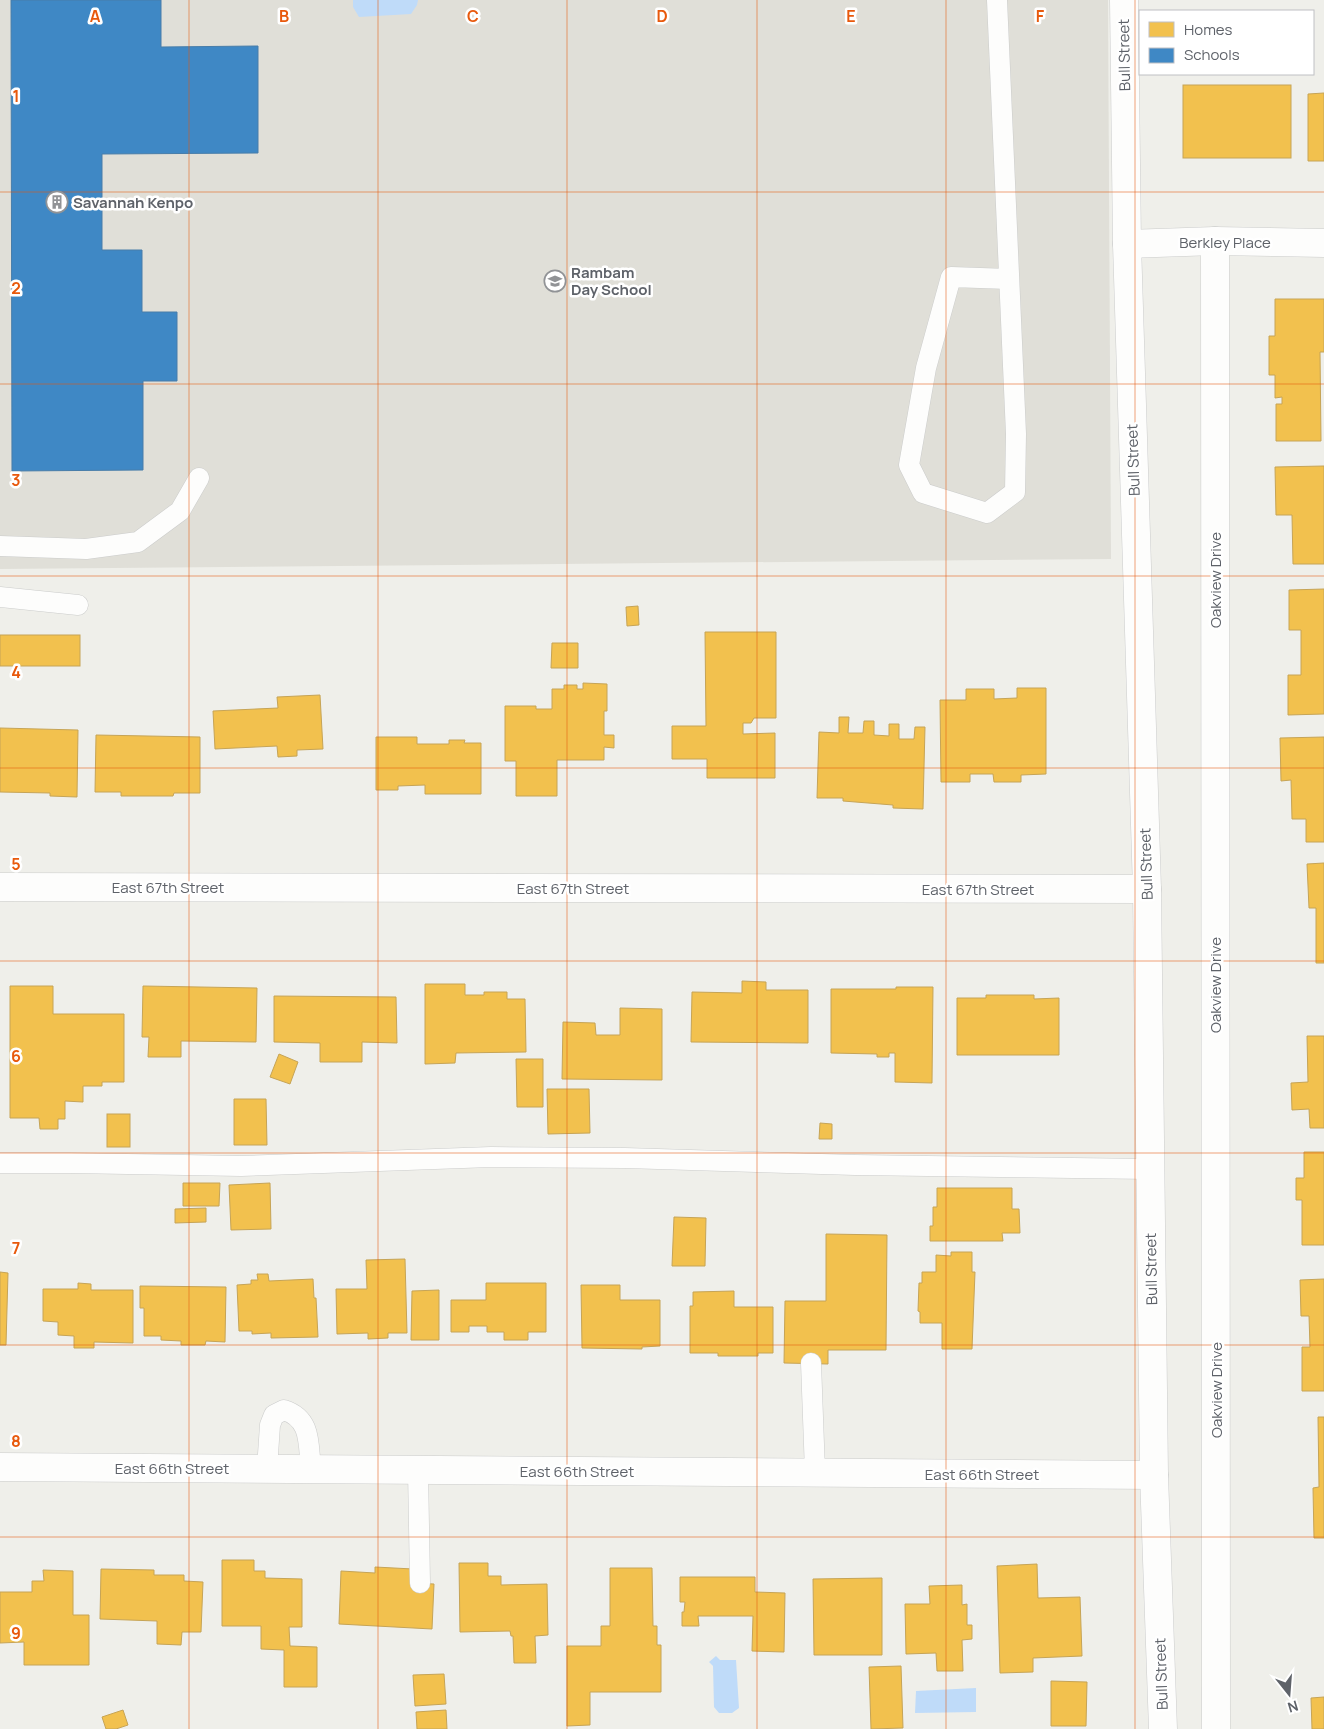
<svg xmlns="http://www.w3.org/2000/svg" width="1324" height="1729" font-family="Manrope,sans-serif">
	<rect width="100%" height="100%" fill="#efefea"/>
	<polygon fill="#e0dfd8" points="0,0 1108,0 1111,559 0,569"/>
	<g fill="#bfdbf9">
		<polygon points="353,0 418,0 417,5 411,14 359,17 353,7"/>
		<polygon points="716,1656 720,1660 736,1660 739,1708 732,1713 719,1713 714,1707 713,1666 709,1662"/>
		<polygon points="976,1688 976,1712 915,1713 916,1691"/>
	</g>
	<g fill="#f2c14e" stroke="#c6a456">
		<rect x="1183" y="85" width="108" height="73"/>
		<polygon points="1324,93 1324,161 1308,161 1308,94"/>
		<polygon points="1275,299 1324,299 1324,352 1320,352 1321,441 1276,441 1276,404 1282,404 1282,397 1275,398 1275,375 1269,375 1269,336 1275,336"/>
		<polygon points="1324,466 1324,564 1293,564 1292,515 1276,515 1275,467"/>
		<polygon points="1324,589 1324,714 1288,715 1288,675 1301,675 1301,630 1289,630 1289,590"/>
		<polygon points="638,606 639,625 627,626 626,607"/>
		<polygon points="705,632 776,632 776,718 754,718 751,723 743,723 743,734 775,733 775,778 707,778 707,759 672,759 672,726 706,726"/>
		<rect x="0" y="635" width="80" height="31"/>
		<polygon points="552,643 578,643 578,668 551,668"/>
		<polygon points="583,683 607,684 607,711 604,711 604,735 614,735 614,748 604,747 604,760 557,760 557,796 516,796 516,761 505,761 505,706 536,706 536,709 552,709 552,689 564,689 564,685 577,685 577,689 583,689"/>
		<polygon points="1017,688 1046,688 1046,774 1021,775 1021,782 994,782 993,774 970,774 970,782 941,782 940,700 966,700 966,689 994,689 994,699 1017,698"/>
		<polygon points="320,695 323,749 297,750 297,756 278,757 277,746 215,749 213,711 278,708 277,697"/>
		<polygon points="839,717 849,717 848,733 863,733 864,721 874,721 874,735 889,736 889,724 899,724 899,739 914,739 915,727 925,727 923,809 893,808 893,805 843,801 843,798 817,798 819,732 839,733"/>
		<polygon points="0,728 78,730 77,797 50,796 50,793 0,792"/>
		<polygon points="96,735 200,737 200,793 174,793 173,796 121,796 121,792 95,792"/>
		<polygon points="376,737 417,737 417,744 449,744 449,740 465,740 464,743 481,743 481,794 425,794 425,785 398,786 398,790 376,790"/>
		<polygon points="1324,737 1324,842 1306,842 1306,819 1292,819 1291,780 1281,781 1280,738"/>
		<polygon points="1324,863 1324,963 1316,963 1316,908 1309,908 1307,864"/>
		<polygon points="742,981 766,982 766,990 808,990 808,1043 691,1042 692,992 742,993"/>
		<polygon points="425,984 465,984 465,995 484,995 484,992 507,992 507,999 525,999 526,1052 456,1053 455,1063 425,1064"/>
		<polygon points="10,986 53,986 53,1014 124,1014 124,1082 102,1082 102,1086 83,1086 83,1102 65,1101 65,1119 58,1119 58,1129 40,1129 39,1118 10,1118"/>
		<polygon points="143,986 257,988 256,1042 181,1041 181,1057 148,1057 149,1037 142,1037"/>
		<polygon points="896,987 933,987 932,1083 895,1082 895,1053 889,1053 889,1057 877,1057 877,1054 831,1053 831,989 896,989"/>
		<polygon points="986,995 1034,995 1034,999 1059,998 1059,1055 957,1055 957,998 986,998"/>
		<polygon points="274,996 396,997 397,1043 362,1042 362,1062 320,1062 320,1043 274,1042"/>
		<polygon points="620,1008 662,1009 662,1080 562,1079 563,1022 595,1023 596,1035 620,1035"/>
		<polygon points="1307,1036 1324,1036 1324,1128 1310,1128 1309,1109 1292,1110 1291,1083 1308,1082"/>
		<polygon points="279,1054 298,1062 290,1084 270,1077"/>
		<polygon points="516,1059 543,1059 543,1107 517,1107"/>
		<polygon points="547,1089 589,1089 590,1133 548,1134"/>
		<polygon points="234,1099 266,1099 267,1145 234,1145"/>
		<rect x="107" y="1114" width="23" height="33"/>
		<polygon points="820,1123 832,1124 832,1139 819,1139"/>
		<polygon points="1304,1152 1324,1152 1324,1245 1302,1245 1302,1200 1296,1200 1296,1178 1304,1178"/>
		<polygon points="183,1183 220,1183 219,1206 183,1206"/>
		<polygon points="270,1183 271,1229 231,1230 229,1185"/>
		<polygon points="937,1188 1012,1188 1012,1209 1019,1209 1020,1233 1002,1233 1003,1241 930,1241 930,1226 933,1226 933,1207 937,1207"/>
		<polygon points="206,1208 206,1222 175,1223 175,1209"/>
		<polygon points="674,1217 706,1218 705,1266 672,1266"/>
		<polygon points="826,1234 887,1235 886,1350 828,1350 828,1364 784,1363 785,1301 826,1301"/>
		<polygon points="951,1252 972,1252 972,1272 975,1272 972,1349 942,1349 942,1323 920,1323 920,1312 918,1311 919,1283 922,1283 922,1272 936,1272 936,1255 951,1256"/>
		<polygon points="405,1259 407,1333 388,1333 388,1338 368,1339 368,1333 337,1334 336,1289 367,1289 366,1260"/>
		<polygon points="0,1272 8,1273 6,1345 0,1345"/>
		<polygon points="257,1274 268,1274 269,1281 313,1279 314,1298 316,1298 318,1337 271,1338 271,1333 252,1334 252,1331 239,1331 237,1285 251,1284 251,1280 258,1280"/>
		<polygon points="1324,1279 1324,1391 1302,1391 1302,1347 1310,1347 1309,1316 1301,1316 1300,1280"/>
		<polygon points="78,1283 91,1284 91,1290 133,1290 133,1343 94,1342 94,1348 74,1348 74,1336 58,1335 58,1322 43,1321 43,1289 78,1289"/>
		<polygon points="486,1283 546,1283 546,1332 528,1332 528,1340 504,1340 504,1332 487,1332 487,1326 469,1326 469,1332 451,1332 451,1300 486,1300"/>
		<polygon points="581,1285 620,1285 620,1300 660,1300 660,1346 642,1347 642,1349 582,1348"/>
		<polygon points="140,1286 226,1287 225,1342 206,1341 205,1345 181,1345 181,1341 161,1340 161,1336 144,1336 144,1308 140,1308"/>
		<polygon points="439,1290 439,1340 411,1340 412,1291"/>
		<polygon points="734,1291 734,1307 773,1307 773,1353 758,1353 758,1356 718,1356 718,1353 690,1353 690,1306 693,1306 693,1292"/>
		<polygon points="1318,1417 1324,1417 1324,1538 1314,1538 1313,1488 1319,1487"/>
		<polygon points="222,1560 254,1560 254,1571 265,1571 265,1578 302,1579 302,1627 289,1627 290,1646 317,1647 317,1687 284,1687 284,1650 261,1649 261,1626 222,1626"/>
		<polygon points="459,1563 488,1563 488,1576 501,1576 501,1585 547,1584 548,1635 535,1636 536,1663 514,1663 513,1636 511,1636 510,1631 460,1632"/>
		<polygon points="1037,1564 1038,1598 1080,1597 1082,1656 1033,1658 1033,1672 1000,1673 997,1566"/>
		<polygon points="375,1567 413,1569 412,1583 434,1584 432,1629 339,1624 341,1571 375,1573"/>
		<polygon points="610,1568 652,1568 653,1626 657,1626 657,1645 661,1645 661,1692 590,1692 590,1725 567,1726 567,1646 601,1646 601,1626 610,1626"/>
		<polygon points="101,1569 154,1570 154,1575 184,1575 184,1581 203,1582 201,1632 182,1632 181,1645 157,1644 157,1621 100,1619"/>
		<polygon points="43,1570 73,1571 73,1615 89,1615 89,1665 24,1665 24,1642 0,1643 0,1592 32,1592 32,1581 44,1581"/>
		<polygon points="680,1577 755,1577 755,1592 785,1593 784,1652 752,1651 753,1616 698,1616 699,1626 682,1626 682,1612 684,1612 685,1602 680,1602"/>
		<polygon points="882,1578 882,1655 814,1655 813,1579"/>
		<polygon points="962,1585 962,1605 967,1604 967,1625 972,1625 972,1639 962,1640 963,1671 937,1671 936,1653 906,1654 905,1604 930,1604 929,1586"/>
		<polygon points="901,1666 903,1728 871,1729 869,1667"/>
		<polygon points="444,1674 446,1704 415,1706 413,1675"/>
		<polygon points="1051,1681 1087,1682 1086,1726 1051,1726"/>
		<polygon points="1324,1697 1324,1729 1312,1729 1311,1698"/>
		<polygon points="123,1710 128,1725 116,1729 106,1729 102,1717"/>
		<polygon points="446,1710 447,1729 417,1729 416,1712"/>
	</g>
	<polygon fill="#3f88c5" stroke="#487da9" points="11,0 161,0 161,47 258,46 258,153 102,154 102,250 142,250 142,312 177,312 177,381 143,381 143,470 12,471"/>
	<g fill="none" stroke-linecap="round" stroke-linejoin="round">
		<g stroke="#cbcccb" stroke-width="21">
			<g id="lane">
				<polyline points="997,0 1016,434 1015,492 987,513 923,493 909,465 926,368 951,277 1009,279"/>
				<polyline points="0,546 86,549 138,542 180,511 199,478"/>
				<polyline points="0,597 78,605"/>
				<polyline points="0,1163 70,1163 241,1166 491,1157 625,1158 855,1165 1150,1169"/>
				<polyline points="811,1363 815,1472"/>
				<path d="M267 1469 270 1425 274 1415 284 1410C312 1419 308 1444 311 1469"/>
				<polyline points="418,1470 420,1583"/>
			</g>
		</g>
		<g stroke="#cbcccb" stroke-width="29">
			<g id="street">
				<polyline points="1215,241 1216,1729"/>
				<polyline points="1127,244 1215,241 1324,243"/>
				<polyline points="0,887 1147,889"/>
				<polyline points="0,1467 1154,1475"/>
			</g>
		</g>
		<g stroke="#cbcccc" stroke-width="29">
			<polyline id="secondary" points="1124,0 1127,244 1147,889 1154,1475 1163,1729"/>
		</g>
		<use href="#lane" stroke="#fdfdfc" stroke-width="20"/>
		<use href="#street" stroke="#fdfdfc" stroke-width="28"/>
		<use href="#secondary" stroke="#fdfdfc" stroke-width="28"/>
	</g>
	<path fill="none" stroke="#e8590c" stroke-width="1" stroke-opacity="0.55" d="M189 0V1729M378 0V1729M567 0V1729M757 0V1729M946 0V1729M1135 0V1729M0 192H1324M0 384H1324M0 576H1324M0 768H1324M0 961H1324M0 1153H1324M0 1345H1324M0 1537H1324"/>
	<defs>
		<g id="building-ring" transform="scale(1.125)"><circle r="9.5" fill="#fff" stroke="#919396" stroke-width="1.5"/><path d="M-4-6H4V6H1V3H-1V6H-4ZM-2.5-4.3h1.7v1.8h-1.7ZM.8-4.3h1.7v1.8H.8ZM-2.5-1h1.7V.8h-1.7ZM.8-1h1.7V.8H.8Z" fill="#919396"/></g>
		<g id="school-ring" transform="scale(1.125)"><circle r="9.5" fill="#fff" stroke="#919396" stroke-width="1.5"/><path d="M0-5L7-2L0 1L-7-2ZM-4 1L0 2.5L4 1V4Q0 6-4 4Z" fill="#919396"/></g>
	</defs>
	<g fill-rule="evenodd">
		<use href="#building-ring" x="57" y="202"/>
		<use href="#school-ring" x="555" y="281"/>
	</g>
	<g text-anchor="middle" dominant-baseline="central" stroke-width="5" stroke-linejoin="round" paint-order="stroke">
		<g font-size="15" fill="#5e6269" stroke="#fff">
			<text transform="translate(1124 55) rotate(-91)">Bull Street</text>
			<text x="1225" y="242">Berkley Place</text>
			<text transform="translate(1133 460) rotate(-92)">Bull Street</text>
			<text transform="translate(1215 580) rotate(-90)">Oakview Drive</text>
			<text transform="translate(1146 864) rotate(-92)">Bull Street</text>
			<text x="168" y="887">East 67th Street</text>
			<text x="573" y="888">East 67th Street</text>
			<text x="978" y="889">East 67th Street</text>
			<text transform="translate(1215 985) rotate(-90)">Oakview Drive</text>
			<text transform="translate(1151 1269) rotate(-91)">Bull Street</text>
			<text transform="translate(1216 1390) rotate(-90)">Oakview Drive</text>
			<text x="172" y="1468">East 66th Street</text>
			<text x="577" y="1471">East 66th Street</text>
			<text x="982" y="1474">East 66th Street</text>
			<text transform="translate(1161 1674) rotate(-92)">Bull Street</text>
		</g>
		<g font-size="15" font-weight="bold" fill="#5e6269" stroke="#fff" text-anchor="start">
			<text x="73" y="202">Savannah Kenpo</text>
			<text x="571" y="272">Rambam<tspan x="571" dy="17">Day School</tspan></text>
		</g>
	</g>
	<g font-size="16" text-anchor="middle" font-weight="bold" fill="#e8590c" stroke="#fff" stroke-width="5" stroke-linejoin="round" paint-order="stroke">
		<text x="95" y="22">A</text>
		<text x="284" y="22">B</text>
		<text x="473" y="22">C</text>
		<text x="662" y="22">D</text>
		<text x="851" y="22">E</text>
		<text x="1040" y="22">F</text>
		<text x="16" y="102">1</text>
		<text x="16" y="294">2</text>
		<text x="16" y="486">3</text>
		<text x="16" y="678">4</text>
		<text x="16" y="870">5</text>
		<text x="16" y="1062">6</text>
		<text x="16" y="1254">7</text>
		<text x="16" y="1447">8</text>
		<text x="16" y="1639">9</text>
	</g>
	<rect x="1139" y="10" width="175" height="65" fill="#ffffff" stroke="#bfc0c3"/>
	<rect x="1149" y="22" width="25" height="15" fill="#f2c14e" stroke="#bfc0c3"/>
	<text x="1184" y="35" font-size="15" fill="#5e6269">Homes</text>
	<rect x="1149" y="48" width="25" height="15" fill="#3f88c5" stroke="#bfc0c3"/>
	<text x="1184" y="60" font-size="15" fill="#5e6269">Schools</text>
	<g transform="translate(1289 1694) rotate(163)" stroke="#ffffff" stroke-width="4" paint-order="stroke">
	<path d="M0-4L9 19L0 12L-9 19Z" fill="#5e6269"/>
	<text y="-8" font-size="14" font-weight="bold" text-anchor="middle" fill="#5e6269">N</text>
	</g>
</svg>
